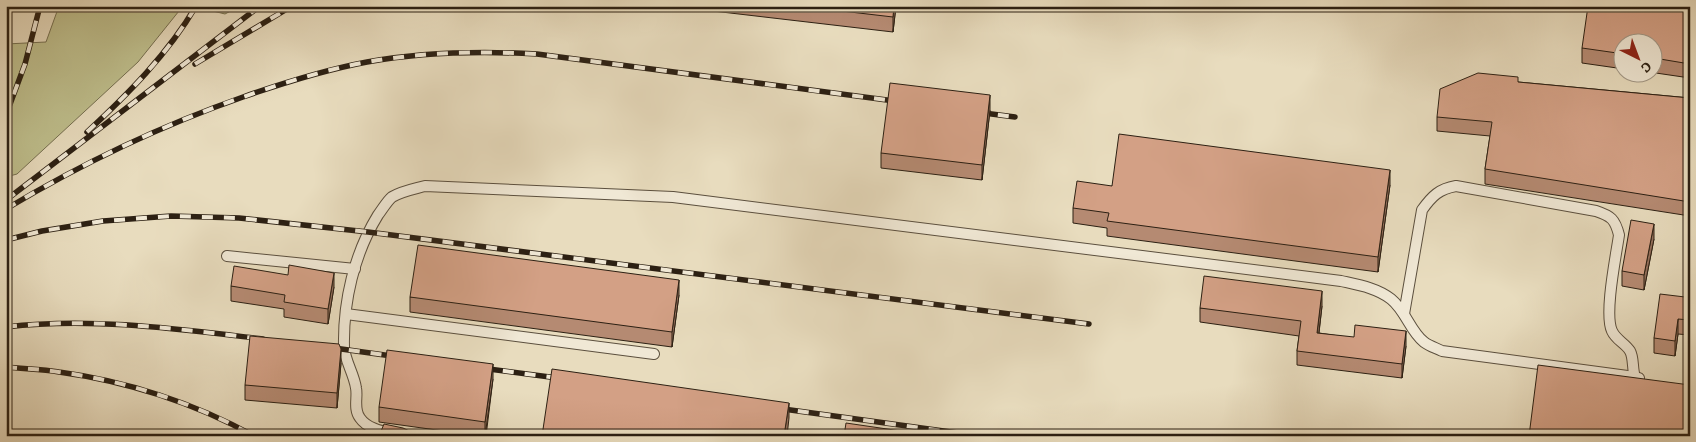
<svg xmlns="http://www.w3.org/2000/svg" width="1696" height="442" font-family="Alegreya,serif">
	<rect width="100%" height="100%" fill="#e8dcbe"/>
	<filter id="stains"><feTurbulence type="fractalNoise" baseFrequency=".004" numOctaves="4"/><feColorMatrix values="0 0 0 0 .2 0 0 0 0 .09 0 0 0 0 .02 0 0 0 .5 -.17"/></filter>
	<radialGradient id="worn" r=".72"><stop offset=".6" stop-color="#630" stop-opacity="0"/><stop offset="1" stop-color="#630" stop-opacity=".3"/></radialGradient>
	<g fill="#bebe8c" stroke="#756f50">
		<polygon points="59,6 183,6 138,62 17,174 6,177 6,44 46,42"/>
		<polygon points="207,6 240,6 225,14 213,11"/>
	</g>
	<g fill="none" stroke-linecap="round" stroke-linejoin="round">
		<g stroke="#5b4f3e" stroke-width="12">
			<g id="lane">
				<polyline points="227,256 355,269"/>
				<polyline points="346,314 654,354"/>
				<path d="M1404 314 1422 210C1432 196 1439 189 1456 186L1596 211C1611 216 1615 219 1619 235 1616 256 1604 314 1612 331 1616 340 1625 343 1630 351 1634 358 1632 369 1635 377L1639 378"/>
				<path d="M401 436C387 432 368 430 360 418 353 409 358 397 356 388 354 374 345 361 344 347 343 302 354 254 378 215 382 210 387 201 392 197 402 191 414 189 425 186L673 197 1341 281C1359 285 1377 288 1391 299 1406 311 1410 331 1424 342 1429 346 1436 348 1442 351L1635 377"/>
			</g>
		</g>
		<use href="#lane" stroke="#f0e8d5" stroke-width="10"/>
		<g stroke="#2c2013" stroke-width="5.5">
			<g id="rail">
				<polyline points="195,64 292,6"/>
				<polyline points="976,112 1015,117"/>
				<polyline points="6,115 25,64 40,6"/>
				<path d="M87 132C127 95 168 54 196 6"/>
				<polyline points="6,200 260,6"/>
				<path d="M6 209C81 164 160 126 243 97 283 83 324 70 367 62 423 52 480 51 537 54L902 102"/>
				<polyline points="6,240 42,231 103,221 171,216 239,218 368,232 1089,324"/>
				<path d="M6 327C92 317 178 329 263 339"/>
				<polyline points="327,347 399,357"/>
				<path d="M6 367C24 369 42 369 59 372 126 381 195 403 254 436"/>
				<polyline points="481,368 565,379"/>
				<polyline points="776,408 980,436"/>
			</g>
		</g>
		<use href="#rail" stroke="#f0e8d5" stroke-width="4" stroke-dasharray="11" stroke-linecap="butt"/>
	</g>
	<g fill="#b58a72" stroke="#2c2013">
		<polygon points="670,6 896,6 893,32"/>
		<polygon points="1690,6 1690,78 1649,72 1654,72 1654,42 1624,42 1624,69 1582,63 1582,48"/>
		<polygon points="1518,82 1690,98 1690,216 1485,184 1485,169 1490,136 1437,131 1437,117"/>
		<polygon points="990,110 982,180 881,168 881,153"/>
		<polygon points="1390,185 1378,272 1107,236 1107,228 1073,223 1073,208 1112,186"/>
		<polygon points="1654,239 1644,290 1622,286 1622,271"/>
		<polygon points="1690,266 1690,335 1678,334 1675,356 1654,353 1654,338 1685,297"/>
		<polygon points="231,286 334,287 328,324 284,317 284,309 231,301"/>
		<polygon points="679,295 672,347 410,312 410,297"/>
		<polygon points="1322,306 1319,333 1406,346 1402,378 1297,365 1297,351 1299,336 1200,322 1200,308"/>
		<polygon points="341,363 337,408 245,400 245,385"/>
		<polygon points="493,379 486,436 480,436 379,422 379,407"/>
	</g>
	<g fill="#94705d" stroke="#2c2013">
		<polygon points="894,6 896,6 893,32 893,17"/>
		<polygon points="990,95 990,110 982,180 982,165"/>
		<polygon points="1390,170 1390,185 1378,272 1378,257"/>
		<polygon points="1654,224 1654,239 1644,290 1644,275"/>
		<polygon points="334,273 334,287 328,324 328,309"/>
		<polygon points="679,280 679,295 672,347 672,332"/>
		<polygon points="1322,291 1322,306 1317,348 1317,333"/>
		<polygon points="1678,319 1678,334 1675,356 1675,341"/>
		<polygon points="1406,331 1406,346 1402,378 1402,364"/>
		<polygon points="341,349 341,363 337,408 337,393"/>
		<polygon points="493,364 493,379 485,436 485,422"/>
		<polygon points="789,403 789,418 787,436 784,436"/>
	</g>
	<g fill="#d3a085" stroke="#2c2013">
		<polygon points="799,6 894,6 893,17"/>
		<polygon points="1588,6 1690,6 1690,64 1654,58 1654,42 1624,42 1624,54 1582,48"/>
		<polygon points="1478,73 1518,77 1518,82 1690,98 1690,202 1485,169 1492,122 1437,117 1440,89"/>
		<polygon points="890,83 990,95 982,165 881,153"/>
		<polygon points="1119,134 1390,170 1378,257 1107,221 1109,213 1073,208 1077,181 1112,186"/>
		<polygon points="1631,220 1654,224 1644,275 1622,271"/>
		<polygon points="418,245 679,280 672,332 410,297"/>
		<polygon points="289,265 334,273 328,309 284,302 285,295 231,286 234,266 288,275"/>
		<polygon points="1690,266 1690,320 1678,319 1675,341 1654,338 1660,294 1685,297"/>
		<polygon points="1204,276 1322,291 1317,333 1354,337 1355,325 1406,331 1402,364 1297,351 1301,321 1200,308"/>
		<polygon points="250,336 339,344 341,349 337,393 245,385"/>
		<polygon points="387,350 493,364 485,422 379,407"/>
		<polygon points="1538,365 1690,385 1690,436 1529,436"/>
		<polygon points="552,369 789,403 784,436 542,436"/>
		<polygon points="846,423 935,436 844,436"/>
		<polygon points="384,424 403,428 420,436 379,436"/>
	</g>
	<rect width="1696" height="442" fill="none" stroke="#e8dcbe" stroke-width="25"/>
	<rect x="8" y="8" width="1681" height="427" fill="none" stroke="#2c2013" stroke-width="2.5"/>
	<rect x="12" y="12" width="1671" height="417" fill="none" stroke="#2c2013"/>
	<g transform="translate(1638 58) rotate(138)"><circle r="24" fill="#f0e8d5" stroke="#a29887"/>
	<path d="M0-4L9 19L0 12L-9 19Z" fill="#8f2418"/>
	<text y="-8" font-size="14" font-weight="bold" text-anchor="middle" fill="#2c2013">С</text>
	</g>
	<rect width="100%" height="100%" filter="url(#stains)"/>
	<rect width="100%" height="100%" fill="url(#worn)"/>
</svg>
